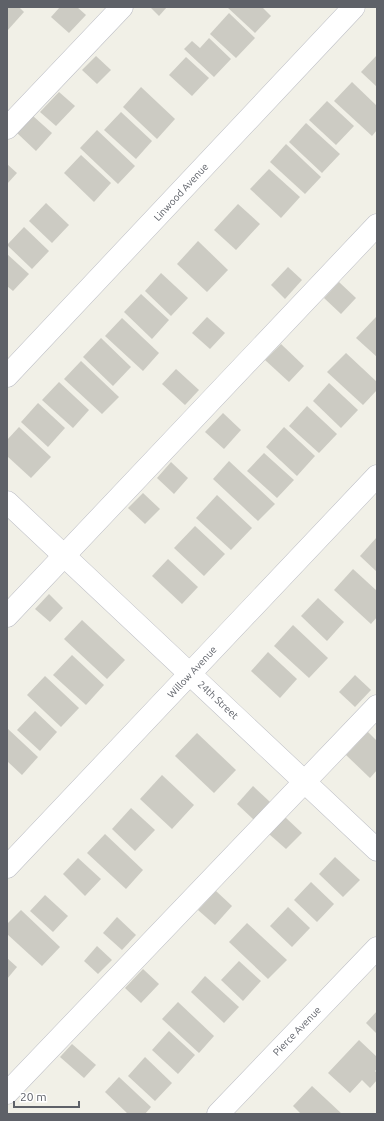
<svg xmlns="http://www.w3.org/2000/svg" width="384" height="1121" font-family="Ubuntu,sans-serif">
	<rect width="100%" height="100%" fill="#f1f0e7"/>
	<g fill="#cccbc3">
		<polygon points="7,7 19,7 24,12 7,31"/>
		<polygon points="60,7 77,7 86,15 69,33 51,17"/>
		<polygon points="150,7 167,7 159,16"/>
		<polygon points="227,7 262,7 271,16 255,33"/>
		<polygon points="229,13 255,38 236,58 210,34"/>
		<polygon points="209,38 231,59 214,77 184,49 192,41 200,48"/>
		<polygon points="377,55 377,87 361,72"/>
		<polygon points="96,56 111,70 97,84 82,70"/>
		<polygon points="186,57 209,78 192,96 169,75"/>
		<polygon points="352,82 377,106 377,130 372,136 334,101"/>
		<polygon points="141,87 175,119 157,139 123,107"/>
		<polygon points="59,92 75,106 56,126 40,112"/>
		<polygon points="327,101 354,126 336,145 309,120"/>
		<polygon points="121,112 152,141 136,159 104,130"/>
		<polygon points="33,116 52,133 36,151 17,133"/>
		<polygon points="306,123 340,154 322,173 289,142"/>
		<polygon points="97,130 135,166 118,184 80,148"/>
		<polygon points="286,144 321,177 305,194 270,162"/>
		<polygon points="81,155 111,183 94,202 64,173"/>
		<polygon points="7,164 17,173 7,184"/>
		<polygon points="269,169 300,197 281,218 250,189"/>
		<polygon points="46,203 69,225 52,243 29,221"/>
		<polygon points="238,204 260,224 236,250 214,230"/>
		<polygon points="24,227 49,251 32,269 7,245"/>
		<polygon points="198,241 228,270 207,292 177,264"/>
		<polygon points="7,254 29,274 13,291 7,286"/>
		<polygon points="288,267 302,280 285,299 271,285"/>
		<polygon points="161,273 188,298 171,316 145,291"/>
		<polygon points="339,282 356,298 341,314 324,298"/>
		<polygon points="141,294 169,320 152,339 124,312"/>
		<polygon points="207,317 225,333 210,349 192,333"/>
		<polygon points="376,317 377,319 377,357 356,338"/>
		<polygon points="122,318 159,353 143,371 105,336"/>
		<polygon points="101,338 131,367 113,386 83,357"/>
		<polygon points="281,344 304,366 289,382 265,360"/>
		<polygon points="346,353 377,382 377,390 363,405 327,372"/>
		<polygon points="81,361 119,397 102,414 64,379"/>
		<polygon points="176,369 199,390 185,405 162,384"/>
		<polygon points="59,382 89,410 73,428 42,400"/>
		<polygon points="329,383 358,410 341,428 313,401"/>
		<polygon points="38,403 65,428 48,447 21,422"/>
		<polygon points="307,406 337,434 319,453 289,426"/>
		<polygon points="223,413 241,430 224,449 205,432"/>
		<polygon points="19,427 51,457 31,478 7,456 7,440"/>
		<polygon points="284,427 315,456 297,476 266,447"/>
		<polygon points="264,453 294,480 277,498 247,471"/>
		<polygon points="229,461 275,504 258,521 213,479"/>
		<polygon points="171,462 188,478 174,494 157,478"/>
		<polygon points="143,493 160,509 145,524 128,508"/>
		<polygon points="217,495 252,528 231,550 196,518"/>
		<polygon points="195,526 225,554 204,576 174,548"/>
		<polygon points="377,537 377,572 360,556"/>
		<polygon points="168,559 198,587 182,604 152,576"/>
		<polygon points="353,569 377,591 377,617 371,624 334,590"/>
		<polygon points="49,594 63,608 50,622 35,609"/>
		<polygon points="318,598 344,622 327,641 301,616"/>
		<polygon points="82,620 125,660 107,679 64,639"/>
		<polygon points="293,625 328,658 309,678 274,646"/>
		<polygon points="268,652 297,679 280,698 251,671"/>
		<polygon points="72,655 104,685 86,705 53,675"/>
		<polygon points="355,675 371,690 355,707 339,692"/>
		<polygon points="45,676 79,708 61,727 27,695"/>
		<polygon points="35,711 57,732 40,751 17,730"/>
		<polygon points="8,729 38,757 22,775 7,761"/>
		<polygon points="368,732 377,741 377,770 370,778 346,755"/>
		<polygon points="197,733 236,770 214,793 175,756"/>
		<polygon points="162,775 194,805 172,829 140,799"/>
		<polygon points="253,786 270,802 254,820 237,804"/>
		<polygon points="131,808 155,830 135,851 112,829"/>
		<polygon points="285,817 302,833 286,849 269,834"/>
		<polygon points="105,834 143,870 126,889 87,853"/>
		<polygon points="335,857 360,880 343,897 319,874"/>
		<polygon points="78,858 101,879 85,896 63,874"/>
		<polygon points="311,882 334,904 317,922 294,900"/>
		<polygon points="216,891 232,906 215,925 198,910"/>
		<polygon points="45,895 68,916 53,932 30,911"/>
		<polygon points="288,907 310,928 292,947 270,926"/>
		<polygon points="21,910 60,947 42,966 7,934 7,924"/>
		<polygon points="117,917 136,935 122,950 103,933"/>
		<polygon points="247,923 287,960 268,979 229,942"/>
		<polygon points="97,946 112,960 98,974 84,961"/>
		<polygon points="7,958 17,967 7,979"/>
		<polygon points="239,961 261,981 243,1001 221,980"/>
		<polygon points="143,969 159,984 141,1003 125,988"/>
		<polygon points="205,976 239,1007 224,1023 191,992"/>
		<polygon points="178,1002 214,1036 199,1053 162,1019"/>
		<polygon points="377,1011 377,1034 366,1023"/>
		<polygon points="169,1031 195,1055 178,1074 152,1050"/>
		<polygon points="359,1040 377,1057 377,1069 375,1071 377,1073 377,1080 370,1088 362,1080 350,1093 328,1073"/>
		<polygon points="72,1044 96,1065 84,1078 60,1057"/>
		<polygon points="145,1057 172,1083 155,1101 128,1076"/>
		<polygon points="119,1077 151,1107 145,1114 128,1114 105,1092"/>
		<polygon points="312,1086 342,1114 301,1114 293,1106"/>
	</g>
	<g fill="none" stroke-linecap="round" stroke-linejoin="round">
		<g stroke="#bebfc6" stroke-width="23">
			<g id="minor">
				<polyline points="7,128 122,7"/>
				<polyline points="7,376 354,7"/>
				<polyline points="7,502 377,850"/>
				<polyline points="7,616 377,225"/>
				<polyline points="7,867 377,476"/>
				<polyline points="7,1093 377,706"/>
				<polyline points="218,1114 377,948"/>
			</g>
		</g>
		<use href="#minor" stroke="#fff" stroke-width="22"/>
	</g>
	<g text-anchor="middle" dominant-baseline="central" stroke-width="4" stroke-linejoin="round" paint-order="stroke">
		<g font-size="10" fill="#5e6168" stroke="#fff">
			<text transform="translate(181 192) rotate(-47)">Linwood Avenue</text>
			<text transform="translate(192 672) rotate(-47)">Willow Avenue</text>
			<text transform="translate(218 700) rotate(43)">24th Street</text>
			<text transform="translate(297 1031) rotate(-46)">Pierce Avenue</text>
		</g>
	</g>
	<rect width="384" height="1121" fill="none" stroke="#5e6168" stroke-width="16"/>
	<path d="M14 1101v6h65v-6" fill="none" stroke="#5e6168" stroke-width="2"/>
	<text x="20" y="1101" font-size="12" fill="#5e6168" stroke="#ffffff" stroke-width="3" paint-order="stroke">20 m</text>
</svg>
